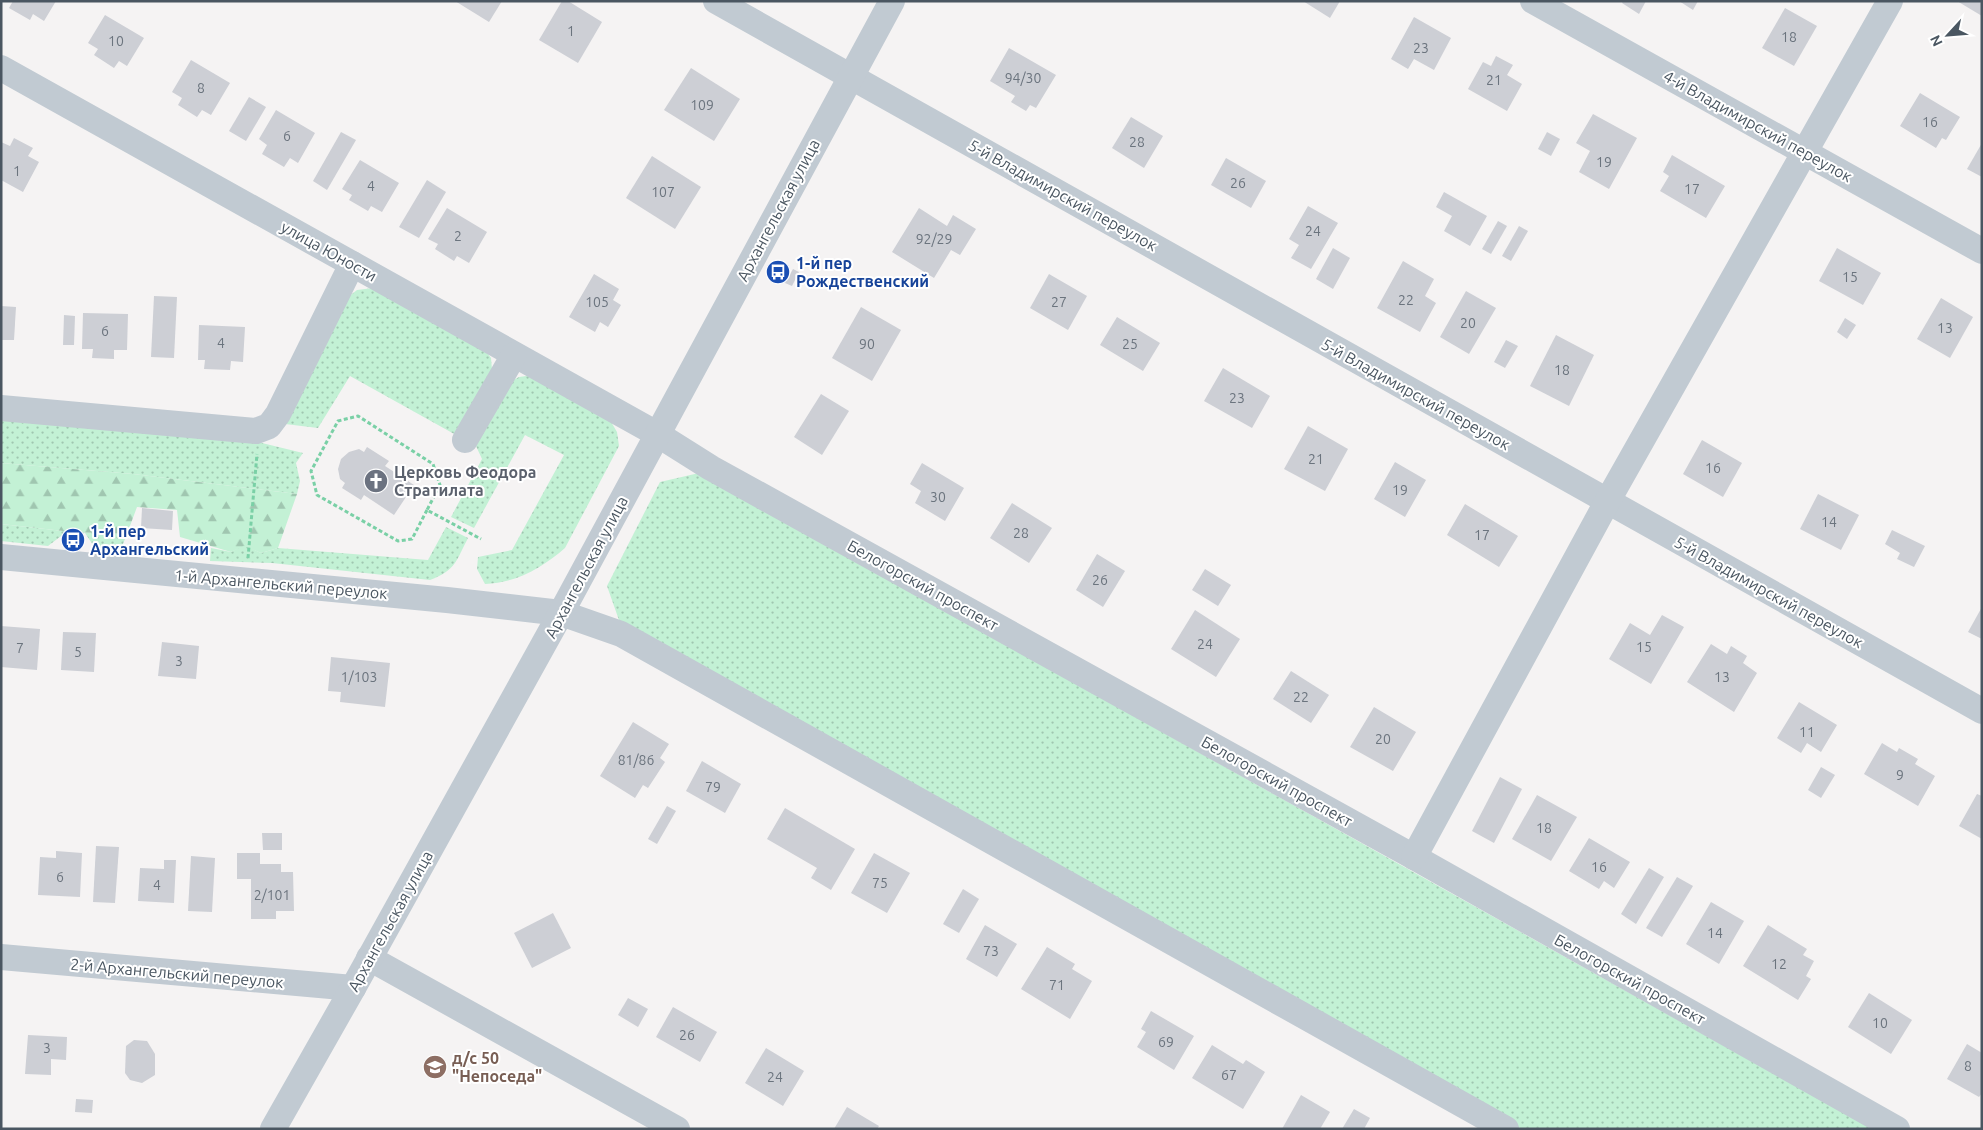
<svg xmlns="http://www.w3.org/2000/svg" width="1983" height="1130" font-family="Ubuntu,sans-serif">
	<defs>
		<pattern id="grass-dots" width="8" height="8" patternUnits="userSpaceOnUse" patternTransform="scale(1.25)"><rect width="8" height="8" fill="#c3f1d5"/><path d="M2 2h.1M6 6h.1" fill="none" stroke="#a0c6b0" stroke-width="1.8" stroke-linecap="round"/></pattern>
		<pattern id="forest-firs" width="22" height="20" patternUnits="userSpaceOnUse" patternTransform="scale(1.25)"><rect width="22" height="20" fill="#c3f1d5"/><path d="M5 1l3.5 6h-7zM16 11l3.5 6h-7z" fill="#a0c6b0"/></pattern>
	</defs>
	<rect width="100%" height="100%" fill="#f5f3f3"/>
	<g fill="url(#grass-dots)">
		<polygon points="373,288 484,349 491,358 492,370 456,435 350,376 318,428 285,424 343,301 357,290"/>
		<path d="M533 375 610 420 617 432 619 446 565 548C542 568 516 583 485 584L477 569 478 557 512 550 564 455 525 435 474 528 451 517 482 459 476 446 510 382 519 377Z"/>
		<polygon points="1,418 262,443 303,453 296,463 300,481 297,494 133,474 1,463"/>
		<polygon points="699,473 1873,1129 1522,1129 620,623 607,586 660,482"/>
		<polygon points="1,524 72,532 127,534 121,549 109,552 97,551 85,533 65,533 48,546 1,541"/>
		<path d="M446 527 468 538C456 561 456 570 430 580L272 563 210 561 211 548 231 552 244 545 261 553 278 548 428 560Z"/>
	</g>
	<polygon fill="url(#forest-firs)" points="1,463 133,474 297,494 278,548 261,553 244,546 231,552 180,537 177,510 137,507 127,534 72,532 1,524"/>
	<g fill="#cdcfd5">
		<polygon points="13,1 56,1 44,21 33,14 30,20 9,8"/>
		<polygon points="455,1 502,1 489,22"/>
		<polygon points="562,1 568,1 602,22 578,63 539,40"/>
		<polygon points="1303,1 1340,1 1330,18"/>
		<polygon points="1623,1 1646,1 1639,14 1622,3"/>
		<polygon points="1679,1 1698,1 1693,10"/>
		<polygon points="1957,1 1982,1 1982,16"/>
		<polygon points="1785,8 1817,26 1794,66 1762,48"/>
		<polygon points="105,15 144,38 127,66 119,61 114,68 94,55 98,49 88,43"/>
		<polygon points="1414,17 1451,38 1434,70 1414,59 1408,69 1391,59"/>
		<polygon points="1009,48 1056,75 1036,108 1030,105 1026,111 1011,102 1015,96 990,81"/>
		<polygon points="1496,56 1513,65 1507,75 1522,84 1507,111 1468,89 1483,62 1491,66"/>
		<polygon points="191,60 230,83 211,115 202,110 197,117 178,105 182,98 172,92"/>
		<polygon points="691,68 740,99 714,141 664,110"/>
		<polygon points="1920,93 1960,117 1946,140 1942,138 1936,148 1900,126"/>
		<polygon points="249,97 266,107 246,141 229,131"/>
		<polygon points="276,110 315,133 298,163 290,158 284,167 262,154 267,145 259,139"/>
		<polygon points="1593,114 1637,138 1609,189 1579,172 1590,151 1576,143"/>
		<polygon points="1131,117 1163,136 1144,168 1112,148"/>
		<polygon points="341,132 356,140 327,190 313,181"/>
		<polygon points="1547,132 1560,139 1551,156 1538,149"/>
		<polygon points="14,138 33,148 28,156 39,162 23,192 1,180 1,142 10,146"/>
		<polygon points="1982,143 1982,177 1967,169"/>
		<polygon points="1672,155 1725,186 1706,218 1660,191 1669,176 1663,172"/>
		<polygon points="652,156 701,187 675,229 626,198"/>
		<polygon points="1226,158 1266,181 1251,208 1211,185"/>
		<polygon points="360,160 399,183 382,212 371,206 368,211 349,200 352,195 342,189"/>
		<polygon points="427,180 446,192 419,238 399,227"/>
		<polygon points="1444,192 1487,216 1470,246 1444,231 1452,216 1436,207"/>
		<polygon points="1308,206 1338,223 1311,269 1291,258 1299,245 1289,239"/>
		<polygon points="447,208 487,232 469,263 457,256 454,261 435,249 438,244 428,239"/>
		<polygon points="919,208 947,226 953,215 976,229 960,255 951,250 934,278 892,252"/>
		<polygon points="1498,221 1507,226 1491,254 1482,249"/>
		<polygon points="1519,226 1528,231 1511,261 1502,256"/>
		<polygon points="1333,248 1350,258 1333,289 1316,279"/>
		<polygon points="1837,248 1881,273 1863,305 1819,281"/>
		<polygon points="1403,261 1434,279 1425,296 1436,303 1420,332 1377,308"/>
		<polygon points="793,269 799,272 792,286 785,283"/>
		<polygon points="594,274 619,289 613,300 621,305 608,327 600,322 595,332 569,317"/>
		<polygon points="1049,274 1087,296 1068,330 1030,308"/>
		<polygon points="1466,291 1496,308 1469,354 1440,337"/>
		<polygon points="154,296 177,297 174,358 151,357"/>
		<polygon points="1941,298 1973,317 1950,358 1917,339"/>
		<polygon points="1,306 16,307 14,340 1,340"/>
		<polygon points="861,307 901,330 872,381 832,358"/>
		<polygon points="83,313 128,314 127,350 114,350 114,359 92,358 93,349 82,349"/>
		<polygon points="64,315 75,316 74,345 63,345"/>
		<polygon points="1117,317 1160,343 1143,371 1100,345"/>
		<polygon points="1845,318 1856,325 1847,339 1837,332"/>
		<polygon points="199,325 245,327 243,362 231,361 230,370 204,369 205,360 198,360"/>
		<polygon points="1556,335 1594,355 1569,406 1530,386"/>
		<polygon points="1506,340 1518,346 1505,368 1494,362"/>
		<polygon points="1223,368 1270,396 1252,428 1204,401"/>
		<polygon points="821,394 849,411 822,455 794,437"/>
		<polygon points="1308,426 1348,449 1325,491 1284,469"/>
		<polygon points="1702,440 1742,463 1723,497 1683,474"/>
		<polygon points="367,447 389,461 385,466 414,485 394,515 364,495 361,500 342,488 345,483 340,479 338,469 341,459 349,452 359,449 364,452"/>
		<polygon points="1395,462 1426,480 1405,517 1374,499"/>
		<polygon points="922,463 964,488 945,521 915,503 921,491 910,484"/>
		<polygon points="1818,494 1859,515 1841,550 1800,529"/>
		<polygon points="1012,503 1052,528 1029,563 990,538"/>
		<polygon points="1465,504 1518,536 1499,567 1447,535"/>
		<polygon points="142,508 173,511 172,530 141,528"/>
		<polygon points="1892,530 1925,546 1914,567 1897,559 1900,553 1885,544"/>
		<polygon points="1097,554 1125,571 1103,607 1076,590"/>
		<polygon points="1205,569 1231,585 1218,606 1192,590"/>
		<polygon points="1982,607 1982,639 1968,632"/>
		<polygon points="1195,610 1240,639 1216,677 1171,649"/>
		<polygon points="1662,615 1684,627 1651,684 1609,659 1630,623 1650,635"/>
		<polygon points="1,626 40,629 37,670 1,667"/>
		<polygon points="63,632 96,633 94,672 61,670"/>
		<polygon points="162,642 199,646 196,679 158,676"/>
		<polygon points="1711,644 1727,654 1731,646 1747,656 1743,663 1757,673 1734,712 1687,682"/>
		<polygon points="331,657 390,663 385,707 340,702 341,692 328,691"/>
		<polygon points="1291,671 1329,695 1311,723 1273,699"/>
		<polygon points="1799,702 1837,725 1821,752 1807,743 1801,753 1777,738"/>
		<polygon points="1374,707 1416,732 1393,771 1350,747"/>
		<polygon points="633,722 669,744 660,758 665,762 648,788 643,785 635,798 600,776"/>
		<polygon points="1882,743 1897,752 1899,748 1918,759 1915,764 1935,776 1918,806 1864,774"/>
		<polygon points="702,761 741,784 725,813 686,791"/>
		<polygon points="1821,767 1835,775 1821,798 1808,790"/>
		<polygon points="1500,777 1522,789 1494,843 1472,831"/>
		<polygon points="1977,794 1982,796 1982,839 1959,826"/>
		<polygon points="1537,795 1577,817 1551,861 1512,839"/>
		<polygon points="667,806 676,811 657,844 648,839"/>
		<polygon points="785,808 855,849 831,890 811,878 817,868 767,839"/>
		<polygon points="262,833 282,833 282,850 263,850"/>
		<polygon points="1589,838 1630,862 1614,888 1604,881 1599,889 1569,871"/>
		<polygon points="96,846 119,847 115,903 93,902"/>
		<polygon points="56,851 82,853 80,897 38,895 40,857 56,858"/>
		<polygon points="237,853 260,853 260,864 281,864 281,872 293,872 294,911 276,911 276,919 251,919 251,879 237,879"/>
		<polygon points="874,853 910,873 887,913 851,893"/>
		<polygon points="191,856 215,858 212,912 188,911"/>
		<polygon points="164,860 176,860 174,903 138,901 140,868 164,869"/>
		<polygon points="1649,868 1664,877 1636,924 1621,914"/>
		<polygon points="1677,877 1693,886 1662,937 1646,928"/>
		<polygon points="963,889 979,899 959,933 943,924"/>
		<polygon points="1711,902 1744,921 1719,964 1686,944"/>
		<polygon points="553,913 571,948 532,968 514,933"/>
		<polygon points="985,925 1017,944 997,977 966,959"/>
		<polygon points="1768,925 1807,949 1803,955 1814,961 1806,976 1811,979 1798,1000 1743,966"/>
		<polygon points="1047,947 1075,964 1072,969 1092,981 1070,1019 1021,989"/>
		<polygon points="1869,993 1912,1020 1891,1054 1848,1027"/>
		<polygon points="628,998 648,1009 638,1027 618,1015"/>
		<polygon points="673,1007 717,1032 700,1062 656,1037"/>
		<polygon points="1151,1011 1194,1036 1174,1070 1137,1047 1146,1032 1141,1029"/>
		<polygon points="28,1035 67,1037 66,1060 51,1059 51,1075 25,1074"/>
		<polygon points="134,1040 147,1041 155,1054 155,1075 142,1083 130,1080 125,1073 126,1046"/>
		<polygon points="1967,1044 1982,1053 1982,1093 1979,1097 1947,1079"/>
		<polygon points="1212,1045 1243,1064 1246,1060 1265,1072 1243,1109 1192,1078"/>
		<polygon points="766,1048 804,1071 783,1106 745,1083"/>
		<polygon points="1301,1095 1330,1112 1320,1129 1282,1129"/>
		<polygon points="76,1099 93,1100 92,1113 75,1112"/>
		<polygon points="847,1107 879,1126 877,1129 834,1129"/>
		<polygon points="1354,1109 1370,1118 1364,1129 1342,1129"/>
	</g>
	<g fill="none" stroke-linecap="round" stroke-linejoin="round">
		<g stroke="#7ad0a6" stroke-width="3" stroke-dasharray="4 2.5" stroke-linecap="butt">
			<polyline points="427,510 412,539 398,541 317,495 311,471 338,421 358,416 433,464 440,485 427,510 481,539"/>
			<polyline points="248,558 257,454"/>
		</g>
		<g stroke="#c1cad2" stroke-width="26">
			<polyline points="716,1 1982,711"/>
			<polyline points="1533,1 1982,251"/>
			<polyline points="1,68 657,434 711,468 1414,857 1897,1129"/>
			<polyline points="1,408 256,431 269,426 278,414 352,264"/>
			<polyline points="465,440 514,355"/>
			<polyline points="1,557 447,600 561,613 621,634 1506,1129"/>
			<polyline points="1414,857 1607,502 1890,1"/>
			<polyline points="1,957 353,988"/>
			<polyline points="369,958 677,1129"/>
			<polyline points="273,1129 353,988 561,613 892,1"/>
		</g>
	</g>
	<defs>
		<g id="bus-disc" transform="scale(1.25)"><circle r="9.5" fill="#1a4fb4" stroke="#fff"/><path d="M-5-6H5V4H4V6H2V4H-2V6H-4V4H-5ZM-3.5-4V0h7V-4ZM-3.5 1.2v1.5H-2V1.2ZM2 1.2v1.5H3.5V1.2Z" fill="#fff"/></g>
		<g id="church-disc" transform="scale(1.25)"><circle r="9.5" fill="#6b7280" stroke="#fff"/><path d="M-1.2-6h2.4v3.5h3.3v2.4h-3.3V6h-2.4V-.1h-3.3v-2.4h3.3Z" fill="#fff"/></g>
		<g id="school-disc" transform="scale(1.25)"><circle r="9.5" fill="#8d6e63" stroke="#fff"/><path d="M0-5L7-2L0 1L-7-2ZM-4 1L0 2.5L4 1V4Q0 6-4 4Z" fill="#fff"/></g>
	</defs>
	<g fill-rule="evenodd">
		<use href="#bus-disc" x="778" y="272"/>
		<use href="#church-disc" x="376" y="481"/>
		<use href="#bus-disc" x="73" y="540"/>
		<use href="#school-disc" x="435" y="1067"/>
	</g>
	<g text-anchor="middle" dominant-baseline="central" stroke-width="4" stroke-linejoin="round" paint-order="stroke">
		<g font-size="14" fill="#6b747e">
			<text x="571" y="31">1</text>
			<text x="1789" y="37">18</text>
			<text x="116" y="41">10</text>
			<text x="1421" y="48">23</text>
			<text x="1023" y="78">94/30</text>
			<text x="1494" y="80">21</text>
			<text x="201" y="88">8</text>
			<text x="702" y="105">109</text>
			<text x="1930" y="122">16</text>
			<text x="287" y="136">6</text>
			<text x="1137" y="142">28</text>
			<text x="1604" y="162">19</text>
			<text x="17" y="171">1</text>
			<text x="1238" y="183">26</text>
			<text x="371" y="186">4</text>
			<text x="1692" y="189">17</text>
			<text x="663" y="192">107</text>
			<text x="1313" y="231">24</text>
			<text x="458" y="236">2</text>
			<text x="934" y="239">92/29</text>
			<text x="1850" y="277">15</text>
			<text x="1406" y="300">22</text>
			<text x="597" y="302">105</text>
			<text x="1059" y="302">27</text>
			<text x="1468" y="323">20</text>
			<text x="1945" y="328">13</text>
			<text x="105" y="331">6</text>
			<text x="221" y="343">4</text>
			<text x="867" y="344">90</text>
			<text x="1130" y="344">25</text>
			<text x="1562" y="370">18</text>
			<text x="1237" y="398">23</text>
			<text x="1316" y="459">21</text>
			<text x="1713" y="468">16</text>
			<text x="1400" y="490">19</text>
			<text x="938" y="497">30</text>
			<text x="1829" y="522">14</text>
			<text x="1021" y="533">28</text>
			<text x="1482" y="535">17</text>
			<text x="1100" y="580">26</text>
			<text x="1205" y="644">24</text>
			<text x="1644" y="647">15</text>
			<text x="20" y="648">7</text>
			<text x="78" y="652">5</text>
			<text x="179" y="661">3</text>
			<text x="359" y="677">1/103</text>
			<text x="1722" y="677">13</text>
			<text x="1301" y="697">22</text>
			<text x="1807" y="732">11</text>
			<text x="1383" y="739">20</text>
			<text x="636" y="760">81/86</text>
			<text x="1900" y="775">9</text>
			<text x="713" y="787">79</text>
			<text x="1544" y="828">18</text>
			<text x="1599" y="867">16</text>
			<text x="60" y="877">6</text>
			<text x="880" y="883">75</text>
			<text x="157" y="885">4</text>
			<text x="272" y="895">2/101</text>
			<text x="1715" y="933">14</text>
			<text x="991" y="951">73</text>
			<text x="1779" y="964">12</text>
			<text x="1057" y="985">71</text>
			<text x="1880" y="1023">10</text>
			<text x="687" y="1035">26</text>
			<text x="1166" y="1042">69</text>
			<text x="47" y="1048">3</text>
			<text x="1968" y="1066">8</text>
			<text x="1229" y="1075">67</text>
			<text x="775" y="1077">24</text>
		</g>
		<g font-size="16" fill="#4a5661" stroke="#fff">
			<text transform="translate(1758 126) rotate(29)">4-й Владимирский переулок</text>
			<text transform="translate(1063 195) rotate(29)">5-й Владимирский переулок</text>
			<text transform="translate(778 210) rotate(-62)">Архангельская улица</text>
			<text transform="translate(329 251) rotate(29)">улица Юности</text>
			<text transform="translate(1416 394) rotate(29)">5-й Владимирский переулок</text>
			<text transform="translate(586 567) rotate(-62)">Архангельская улица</text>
			<text transform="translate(281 584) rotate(5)">1-й Архангельский переулок</text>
			<text transform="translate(923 585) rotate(29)">Белогорский проспект</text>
			<text transform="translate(1769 592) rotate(29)">5-й Владимирский переулок</text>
			<text transform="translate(1277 781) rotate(29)">Белогорский проспект</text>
			<text transform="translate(390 921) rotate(-61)">Архангельская улица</text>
			<text transform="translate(177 973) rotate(5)">2-й Архангельский переулок</text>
			<text transform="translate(1630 979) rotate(29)">Белогорский проспект</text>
		</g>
		<g font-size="16" font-weight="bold" fill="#164399" stroke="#fff" text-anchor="start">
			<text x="796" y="263">1-й пер<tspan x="796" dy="18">Рождественский</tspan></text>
			<text x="90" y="531">1-й пер<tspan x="90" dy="18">Архангельский</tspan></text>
		</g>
		<g font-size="16" font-weight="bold" fill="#5b616d" stroke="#fff" text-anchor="start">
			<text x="394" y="472">Церковь Феодора<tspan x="394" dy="18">Стратилата</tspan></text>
		</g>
		<g font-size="16" font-weight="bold" fill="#785e54" stroke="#fff" text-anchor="start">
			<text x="452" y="1058">д/с 50<tspan x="452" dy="18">"Непоседа"</tspan></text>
		</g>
	</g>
	<rect width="1983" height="1130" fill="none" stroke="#4a5661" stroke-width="5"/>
	<g transform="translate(1948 35) rotate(244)" stroke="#ffffff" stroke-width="4" paint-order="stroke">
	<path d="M0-4L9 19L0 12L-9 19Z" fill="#4a5661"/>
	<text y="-8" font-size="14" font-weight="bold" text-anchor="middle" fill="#4a5661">N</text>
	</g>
</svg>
